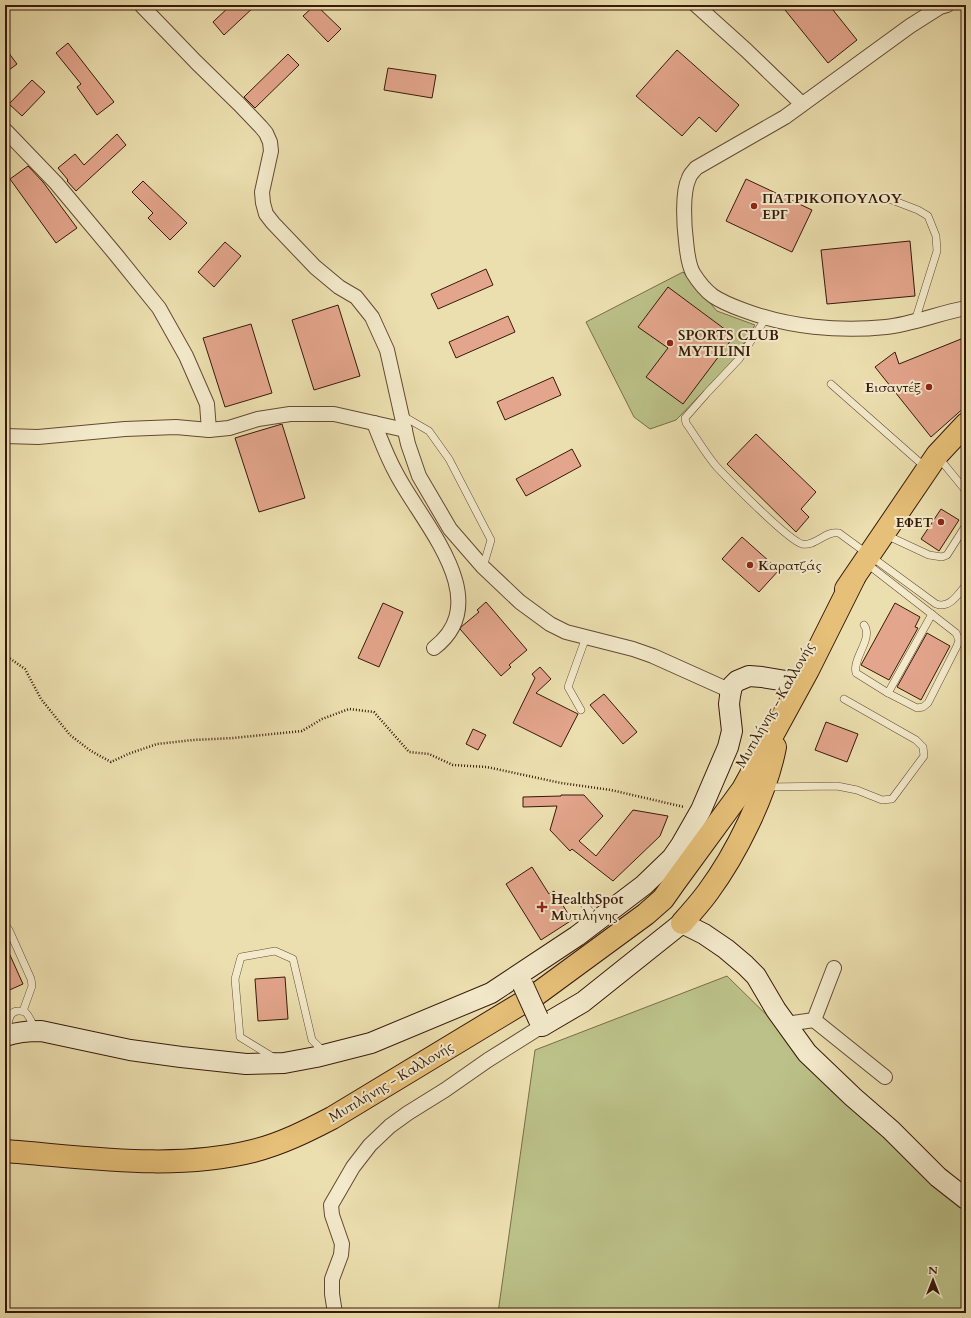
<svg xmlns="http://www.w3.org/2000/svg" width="971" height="1318" font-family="Cardo,serif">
	<rect width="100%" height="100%" fill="#ecdfaf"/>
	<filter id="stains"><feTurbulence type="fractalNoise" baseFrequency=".005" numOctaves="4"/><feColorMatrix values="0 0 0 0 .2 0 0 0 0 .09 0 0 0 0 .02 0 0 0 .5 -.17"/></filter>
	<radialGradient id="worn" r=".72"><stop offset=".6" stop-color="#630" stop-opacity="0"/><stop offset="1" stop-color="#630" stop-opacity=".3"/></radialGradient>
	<g fill="#bbc188" stroke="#796d49">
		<polygon points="683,272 717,311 755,325 733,361 676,420 650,429 634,417 586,322"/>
		<polygon points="727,976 966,1211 966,1313 498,1313 535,1050"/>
	</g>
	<g fill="#e3a58c" stroke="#37190a">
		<polygon points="231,5 256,5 224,35 213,22"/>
		<polygon points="315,5 316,5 341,29 328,42 303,16"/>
		<polygon points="781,5 829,5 857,40 828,63"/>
		<polygon points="68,43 114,102 97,115 77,87 81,84 56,53"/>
		<polygon points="5,48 17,64 5,73"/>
		<polygon points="677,50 739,105 716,132 699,117 682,136 636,96"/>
		<polygon points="288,54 299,65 255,108 244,97"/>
		<polygon points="388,68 436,75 432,98 384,90"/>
		<polygon points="32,80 45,92 22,116 9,104"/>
		<polygon points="117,134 126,145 76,191 67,181 68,180 58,168 75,154 84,165"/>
		<polygon points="28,166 43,182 77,228 56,243 10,179"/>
		<polygon points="746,179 812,210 792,252 726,221"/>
		<polygon points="143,181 187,223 170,240 148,218 153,213 132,192"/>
		<polygon points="910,241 915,296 827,304 821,250"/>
		<polygon points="225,242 241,256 214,287 198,272"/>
		<polygon points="486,269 493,285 438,309 431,294"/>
		<polygon points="668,287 734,336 683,404 646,377 668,348 638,327"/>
		<polygon points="338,305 360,376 314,390 292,320"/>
		<polygon points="508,316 515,332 456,358 449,342"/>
		<polygon points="251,324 272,393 225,407 203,338"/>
		<polygon points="966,337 966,406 931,437 875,367 895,352 899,364"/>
		<polygon points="553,377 561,395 505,420 497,402"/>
		<polygon points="282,424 305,498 259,512 235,438"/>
		<polygon points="756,434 816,492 801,509 809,517 796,532 727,464"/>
		<polygon points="572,449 581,466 526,496 516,479"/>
		<polygon points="941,509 959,520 939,551 921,539"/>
		<polygon points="742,537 779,570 759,592 722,559"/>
		<polygon points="486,602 527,650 509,665 511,667 501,676 460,629 461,627 479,612 477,610"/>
		<polygon points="383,603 403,612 379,667 358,658"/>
		<polygon points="895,603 920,617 915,627 918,628 889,680 861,665"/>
		<polygon points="927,633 950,646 921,700 897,687"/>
		<polygon points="540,667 551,679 536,693 578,714 561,747 513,723 535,678 532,674"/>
		<polygon points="604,694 637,732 623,744 590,705"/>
		<polygon points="826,722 858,734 847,762 815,750"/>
		<polygon points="473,729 486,735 478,750 466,744"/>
		<polygon points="561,795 584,795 603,816 579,841 596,856 633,810 668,816 660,836 613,881 572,849 570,851 550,830 557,806 523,807 523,797 561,796"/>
		<polygon points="532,867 549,894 554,891 572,920 541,940 506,884"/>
		<polygon points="5,944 23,984 5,992"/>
		<polygon points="285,977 288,1019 258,1021 255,979"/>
	</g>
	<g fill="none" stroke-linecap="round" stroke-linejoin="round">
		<g stroke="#644a33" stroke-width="8">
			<g id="lane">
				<polyline points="884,197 918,210 928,216 936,236 937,251 915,321"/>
				<path d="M766 318 739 359 707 393 685 418 686 423C696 437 705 453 716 466 729 480 788 540 802 544 815 547 826 530 839 533L936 604C950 609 958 594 966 585"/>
				<polyline points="831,384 925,467"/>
				<polyline points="403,416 429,431 449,459 491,540 483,567"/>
				<polyline points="939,458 966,491"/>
				<polyline points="886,535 929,555 942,557 947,555 966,525"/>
				<path d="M864 625C874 638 852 658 856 673L888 693 917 708 923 707 928 703 957 646 959 640 956 633 866 563"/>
				<polyline points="888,693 932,614"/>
				<polyline points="581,710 568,687 586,637"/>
				<polyline points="766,787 837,786 857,790 882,800 892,799 895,795 924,756 923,747 916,740 844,699"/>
				<polyline points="580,899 597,920"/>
				<polyline points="5,925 9,930 31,979 32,986 23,1011"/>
				<path d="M7 1034C8 1025 8 1010 19 1011 22 1011 23 1011 25 1012 30 1016 32 1024 35 1029"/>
				<polyline points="276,1059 240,1037 235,979 241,957 275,951 293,959 312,1040 324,1052"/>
			</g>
		</g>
		<g stroke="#644a33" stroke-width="16">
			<g id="street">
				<polyline points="141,5 196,62 239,104 261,127 266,133 270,142 271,151 262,192 263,203 266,214 273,223 315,267 339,287 356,297 372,317 387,350 408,444 419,476 450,529 483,567 520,602 550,624 566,632 633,649 653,656 731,691"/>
				<polyline points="696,5 746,50 802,104"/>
				<path d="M947 5 940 7 910 26 785 117 696 168C694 171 690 174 689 178 682 192 684 225 686 241 687 251 688 264 693 273 698 281 705 290 713 296 722 302 732 306 743 310 788 327 839 332 886 327 913 324 939 313 966 308"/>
				<polyline points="5,130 56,183 117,256 159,308 186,356 207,404 209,430"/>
				<path d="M374 423C381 440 387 457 396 473 421 522 497 600 434 648"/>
				<polyline points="5,436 38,437 125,429 176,427 209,430 229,428 258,419 290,414 334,414 405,430"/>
				<polyline points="814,1020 885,1077"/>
				<polyline points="786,1024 814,1020 834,968"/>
				<polyline points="335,1313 332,1294 332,1279 341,1255 342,1244 332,1215 331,1205 353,1167 370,1145 390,1126 408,1113 445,1090 488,1060 542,1026"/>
			</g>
		</g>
		<g stroke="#37190a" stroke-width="22">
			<g id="secondary">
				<polyline points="538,1018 542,1026 583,1002 682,923 704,934 726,949 745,965 756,976 776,1010 807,1053 853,1097 891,1130 938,1177 966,1199"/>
				<path d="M5 1036C17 1032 28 1031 41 1031L130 1050 181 1057 246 1064 284 1063 316 1057 371 1043 491 993 577 936 644 885 672 858 681 845 701 810 728 747 732 731 729 704 730 696 732 686 737 681 749 676 762 677 786 681 798 688"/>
			</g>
		</g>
		<g stroke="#37190a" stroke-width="24">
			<g id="primary">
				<polyline points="846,589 937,455 966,424"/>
				<path d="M682 923C691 913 700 903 708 892 736 854 766 794 775 747"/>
				<path d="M5 1151C86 1157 173 1171 253 1151 281 1144 307 1131 332 1118L537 994 646 914 663 899 675 882 743 789 808 670 854 578"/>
			</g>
		</g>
		<polyline stroke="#37190a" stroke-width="2.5" stroke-dasharray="1 2" stroke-linecap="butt" points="5,655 25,669 41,699 70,735 91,751 111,762 128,754 157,744 193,740 233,738 302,731 322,719 349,709 374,712 409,752 429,754 453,765 487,767 561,783 611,790 684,807"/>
		<use href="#lane" stroke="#f3eacb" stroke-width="7"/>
		<use href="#street" stroke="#f3eacb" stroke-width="14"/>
		<use href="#secondary" stroke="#f3eacb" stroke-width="20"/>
		<use href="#primary" stroke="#e6c078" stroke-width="22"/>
		<g stroke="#37190a" stroke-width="22" stroke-linecap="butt">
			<polyline id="secondary-bridge" points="523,985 538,1018"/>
		</g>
		<use href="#secondary-bridge" stroke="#f3eacb" stroke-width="20"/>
	</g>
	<g fill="#8f2418" stroke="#f3eacb" stroke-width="1.5">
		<circle cx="754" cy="206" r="4"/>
		<circle cx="670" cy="343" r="4"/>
		<circle cx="929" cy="387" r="4"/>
		<circle cx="941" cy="522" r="4"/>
		<circle cx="750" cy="565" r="4"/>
		<path d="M540 901h4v4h4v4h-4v4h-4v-4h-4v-4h4z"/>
	</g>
	<g text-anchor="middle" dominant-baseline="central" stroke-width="4" stroke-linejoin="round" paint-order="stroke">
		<g font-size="14" font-weight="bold" fill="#37190a" stroke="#f3eacb" text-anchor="start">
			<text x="762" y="198">ΠΑΤΡΙΚΟΠΟΥΛΟΥ<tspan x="762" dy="16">ΕΡΓ</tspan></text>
			<text x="678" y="335">SPORTS CLUB<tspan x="678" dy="16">MYTILINI</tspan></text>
			<text x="921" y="387" text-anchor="end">Εισαντέξ</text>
			<text x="933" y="522" text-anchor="end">ΕΦΕΤ</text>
			<text x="758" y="565">Καρατζάς</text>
			<text x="551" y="899">HealthSpot<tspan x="551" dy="16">Μυτιλήνης</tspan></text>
		</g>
		<g font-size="14" fill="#37190a" stroke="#f3eacb">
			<text transform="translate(775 705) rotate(-60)">Μυτιλήνης - Καλλονής</text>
			<text transform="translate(391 1082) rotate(-31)">Μυτιλήνης - Καλλονής</text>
		</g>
	</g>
	<rect width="971" height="1318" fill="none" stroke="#ecdfaf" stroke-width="20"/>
	<rect x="6" y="6" width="959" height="1306" fill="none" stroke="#37190a" stroke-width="2"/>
	<rect x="10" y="10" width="951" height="1298" fill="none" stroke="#37190a"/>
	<g transform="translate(933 1280)" stroke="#f3eacb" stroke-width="3" paint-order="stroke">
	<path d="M0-3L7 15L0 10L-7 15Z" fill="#37190a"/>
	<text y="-6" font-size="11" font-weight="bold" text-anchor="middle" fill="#37190a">N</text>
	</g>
	<rect width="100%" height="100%" filter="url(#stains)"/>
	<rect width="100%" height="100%" fill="url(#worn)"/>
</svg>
